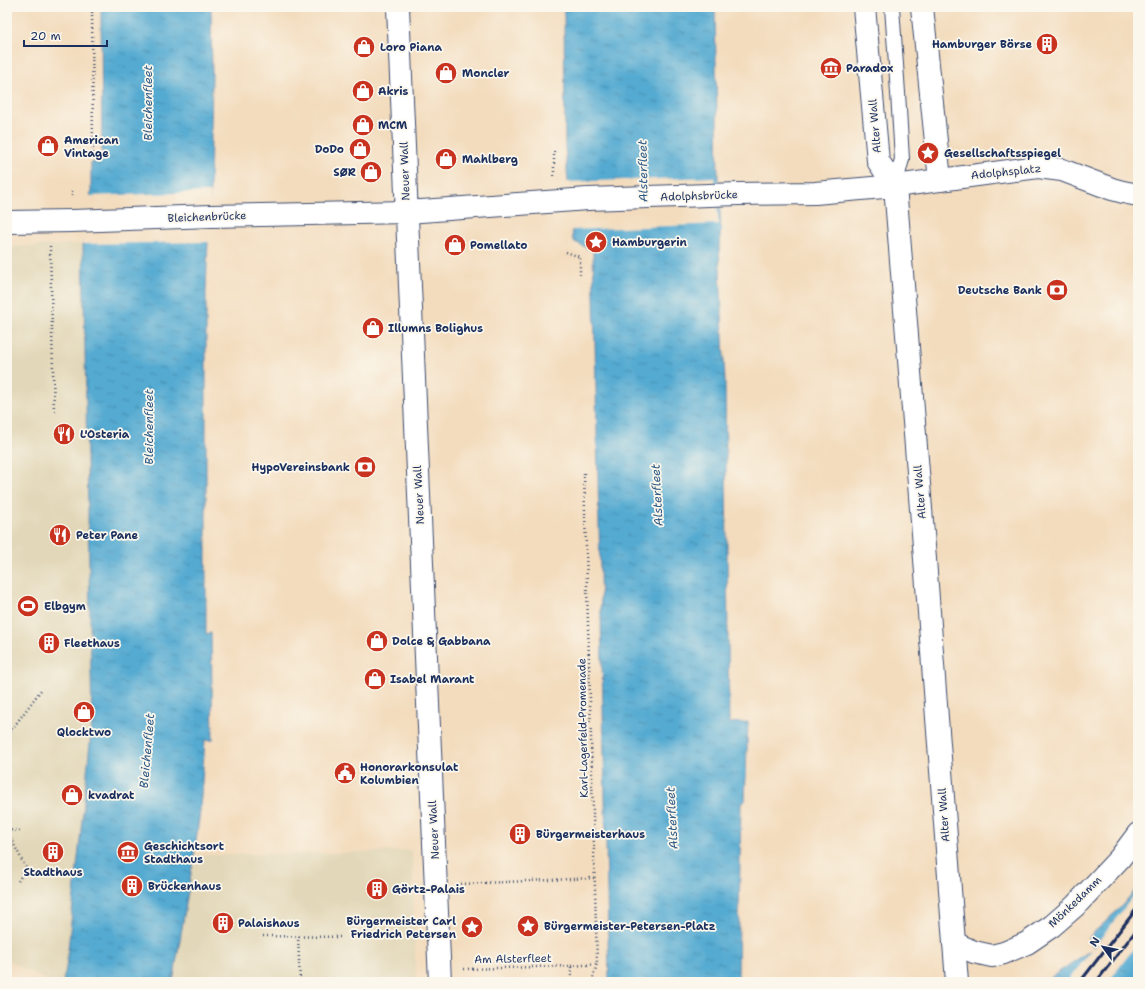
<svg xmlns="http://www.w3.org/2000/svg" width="1145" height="989" font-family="'Shantell Sans',sans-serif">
	<defs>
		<pattern id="water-ripples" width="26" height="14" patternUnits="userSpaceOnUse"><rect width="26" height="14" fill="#55aad1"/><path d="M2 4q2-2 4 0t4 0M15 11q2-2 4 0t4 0" fill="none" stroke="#468bad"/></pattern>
	</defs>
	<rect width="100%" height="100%" fill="#fbf7ec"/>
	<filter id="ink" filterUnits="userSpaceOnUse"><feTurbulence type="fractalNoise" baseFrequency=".025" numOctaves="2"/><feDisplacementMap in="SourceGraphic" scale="8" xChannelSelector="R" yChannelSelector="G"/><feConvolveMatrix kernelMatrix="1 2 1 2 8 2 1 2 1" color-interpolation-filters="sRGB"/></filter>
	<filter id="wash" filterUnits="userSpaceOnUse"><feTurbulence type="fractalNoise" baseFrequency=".012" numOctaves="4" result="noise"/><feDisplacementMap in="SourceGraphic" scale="16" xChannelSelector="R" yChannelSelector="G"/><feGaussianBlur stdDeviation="0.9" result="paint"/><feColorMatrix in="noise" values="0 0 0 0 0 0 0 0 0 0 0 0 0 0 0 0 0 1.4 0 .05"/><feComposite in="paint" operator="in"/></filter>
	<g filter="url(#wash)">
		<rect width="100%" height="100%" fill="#f3dcbd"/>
		<polygon fill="#e2d7b8" points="83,244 92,724 82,821 192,868 194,855 340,853 412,850 416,982 50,982 7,960 7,247"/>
		<g fill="url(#water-ripples)" stroke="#386c98">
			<polygon points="101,7 211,7 212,75 210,191 206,291 206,634 211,633 213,740 205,740 200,811 194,855 173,982 63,982 66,968 82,821 92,724 83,244 91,192 91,162 102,161"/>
			<polygon points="564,7 715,7 718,176 721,230 719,246 725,381 729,723 748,722 745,801 741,803 738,977 740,977 740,982 609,982 593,251 573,241 565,147"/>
			<polygon points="1138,887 1138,982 1044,982 1094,948 1088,938 1120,908"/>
		</g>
		<g fill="#f3dcbd">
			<polygon points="714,177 719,224 571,230 566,182"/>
			<polygon points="210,192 210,242 83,244 83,232 89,196"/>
			<polygon points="1138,890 1138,943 1108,982 1067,982"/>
		</g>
	</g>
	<g filter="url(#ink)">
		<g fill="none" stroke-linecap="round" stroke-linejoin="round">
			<g stroke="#3b496c" stroke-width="16">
				<polyline id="lane" points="892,7 898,93 902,159 895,186"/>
			</g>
			<g stroke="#3b496c" stroke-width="24">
				<g id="street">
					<polyline points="398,7 440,982"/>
					<polyline points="864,7 878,161 895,186 924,546 957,982"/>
					<polyline points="922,7 940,180"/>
					<polyline points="739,194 815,193 895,186 1038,167 1062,170 1112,189 1123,192 1138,195"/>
					<polyline points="7,222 72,221 211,216 407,212 588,199"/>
					<polyline points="954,943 974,952 992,956 1004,953 1027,943 1052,926 1075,906 1120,858 1138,834"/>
				</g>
			</g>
			<g stroke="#3b496c" stroke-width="2.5" stroke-dasharray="1 3" stroke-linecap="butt">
				<polyline points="83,154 93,155 92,7"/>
				<polyline points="554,176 554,148"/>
				<polyline points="72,191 72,197"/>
				<polyline points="50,246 54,412"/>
				<polyline points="566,252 580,257 580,275"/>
				<polyline points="584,473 597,964 592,982"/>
				<polyline points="7,736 41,690"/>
				<polyline points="7,830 21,831"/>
				<polyline points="7,831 26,868 17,883"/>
				<polyline points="461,884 594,878"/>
				<polyline points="263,936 343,937"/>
				<polyline points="298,936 300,982"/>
				<polyline points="571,966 597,964"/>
				<polyline points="464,969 571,966 571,982"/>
			</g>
			<use href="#lane" stroke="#fff" stroke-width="14"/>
			<use href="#street" stroke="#fff" stroke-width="22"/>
			<g stroke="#1b2f5e" stroke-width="3">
				<polyline points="1080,982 1138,907"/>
				<polyline points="1096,982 1138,928"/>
			</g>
			<g stroke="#3b496c" stroke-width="24" stroke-linecap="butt">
				<polyline id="street-bridge" points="588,199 739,194"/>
			</g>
			<use href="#street-bridge" stroke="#fff" stroke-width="22"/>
		</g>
	</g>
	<defs>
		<g id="building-disc" transform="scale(1.15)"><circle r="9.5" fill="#c8321e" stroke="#fbf7ec"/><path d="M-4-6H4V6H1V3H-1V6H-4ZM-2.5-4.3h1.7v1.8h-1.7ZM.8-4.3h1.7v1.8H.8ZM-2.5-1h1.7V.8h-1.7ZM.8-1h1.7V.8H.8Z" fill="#fff"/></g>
		<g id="shop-disc" transform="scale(1.15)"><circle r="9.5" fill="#c8321e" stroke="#fbf7ec"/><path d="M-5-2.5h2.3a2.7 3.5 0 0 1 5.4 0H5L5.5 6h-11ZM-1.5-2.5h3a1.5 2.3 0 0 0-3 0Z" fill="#fff"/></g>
		<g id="museum-disc" transform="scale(1.15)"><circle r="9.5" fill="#c8321e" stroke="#fbf7ec"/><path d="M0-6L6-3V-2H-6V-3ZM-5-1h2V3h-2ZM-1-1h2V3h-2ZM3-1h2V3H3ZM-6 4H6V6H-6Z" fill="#fff"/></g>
		<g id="sight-disc" transform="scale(1.15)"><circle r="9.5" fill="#c8321e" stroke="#fbf7ec"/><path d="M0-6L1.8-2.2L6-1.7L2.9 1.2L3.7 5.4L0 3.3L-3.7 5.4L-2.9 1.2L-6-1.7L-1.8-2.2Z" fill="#fff"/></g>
		<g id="bank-disc" transform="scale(1.15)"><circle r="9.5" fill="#c8321e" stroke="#fbf7ec"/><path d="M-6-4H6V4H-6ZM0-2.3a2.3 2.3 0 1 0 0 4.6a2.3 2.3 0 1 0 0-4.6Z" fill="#fff"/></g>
		<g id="restaurant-disc" transform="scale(1.15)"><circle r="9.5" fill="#c8321e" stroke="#fbf7ec"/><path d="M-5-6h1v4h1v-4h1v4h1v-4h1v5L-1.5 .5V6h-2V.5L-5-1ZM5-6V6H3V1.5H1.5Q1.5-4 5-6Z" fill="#fff"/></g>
		<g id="stadium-disc" transform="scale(1.15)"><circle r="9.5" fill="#c8321e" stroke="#fbf7ec"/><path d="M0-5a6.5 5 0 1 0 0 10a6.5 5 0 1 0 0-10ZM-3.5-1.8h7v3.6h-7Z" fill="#fff"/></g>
		<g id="civic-disc" transform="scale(1.15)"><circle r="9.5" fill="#c8321e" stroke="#fbf7ec"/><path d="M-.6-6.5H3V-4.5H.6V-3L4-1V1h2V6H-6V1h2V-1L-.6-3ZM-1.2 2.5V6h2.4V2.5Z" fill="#fff"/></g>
	</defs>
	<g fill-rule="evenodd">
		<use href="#building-disc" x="1047" y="44"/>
		<use href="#shop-disc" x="364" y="47"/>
		<use href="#museum-disc" x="831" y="68"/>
		<use href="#shop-disc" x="446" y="73"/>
		<use href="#shop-disc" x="363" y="91"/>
		<use href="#shop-disc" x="363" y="125"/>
		<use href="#shop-disc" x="48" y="146"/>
		<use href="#shop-disc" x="360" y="149"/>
		<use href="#sight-disc" x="928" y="153"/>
		<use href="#shop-disc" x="446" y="159"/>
		<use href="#shop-disc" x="371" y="172"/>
		<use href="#sight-disc" x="596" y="242"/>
		<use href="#shop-disc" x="455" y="245"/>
		<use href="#bank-disc" x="1057" y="290"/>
		<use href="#shop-disc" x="373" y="328"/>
		<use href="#restaurant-disc" x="64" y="434"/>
		<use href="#bank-disc" x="365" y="467"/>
		<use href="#restaurant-disc" x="60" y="535"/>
		<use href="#stadium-disc" x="28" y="606"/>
		<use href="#shop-disc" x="377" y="641"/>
		<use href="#building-disc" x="49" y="643"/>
		<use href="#shop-disc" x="375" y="679"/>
		<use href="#shop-disc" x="84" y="712"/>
		<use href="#civic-disc" x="345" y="773"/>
		<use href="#shop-disc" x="72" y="795"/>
		<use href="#building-disc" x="520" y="834"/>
		<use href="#building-disc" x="53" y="852"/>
		<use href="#museum-disc" x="128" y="852"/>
		<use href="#building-disc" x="132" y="886"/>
		<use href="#building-disc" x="377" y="889"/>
		<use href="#building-disc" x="223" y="923"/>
		<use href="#sight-disc" x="528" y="926"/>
		<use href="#sight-disc" x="472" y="927"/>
	</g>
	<g text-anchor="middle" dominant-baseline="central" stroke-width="3.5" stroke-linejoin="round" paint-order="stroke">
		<g font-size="11" font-weight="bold" fill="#1b2f5e" stroke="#fbf7ec" text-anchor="start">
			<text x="1032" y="44" text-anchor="end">Hamburger Börse</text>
			<text x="380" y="47">Loro Piana</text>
			<text x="846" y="68">Paradox</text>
			<text x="462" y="73">Moncler</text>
			<text x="378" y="91">Akris</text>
			<text x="378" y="125">MCM</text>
			<text x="64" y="140">American<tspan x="64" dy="13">Vintage</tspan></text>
			<text x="344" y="149" text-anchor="end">DoDo</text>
			<text x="944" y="153">Gesellschaftsspiegel</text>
			<text x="462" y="159">Mahlberg</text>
			<text x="356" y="172" text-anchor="end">SØR</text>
			<text x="612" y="242">Hamburgerin</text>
			<text x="470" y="245">Pomellato</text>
			<text x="1042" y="290" text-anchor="end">Deutsche Bank</text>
			<text x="388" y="328">Illumns Bolighus</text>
			<text x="80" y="434">L'Osteria</text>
			<text x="350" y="467" text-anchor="end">HypoVereinsbank</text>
			<text x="76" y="535">Peter Pane</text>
			<text x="44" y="606">Elbgym</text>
			<text x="392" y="641">Dolce &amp; Gabbana</text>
			<text x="64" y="643">Fleethaus</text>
			<text x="390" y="679">Isabel Marant</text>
			<text x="84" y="732" text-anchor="middle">Qlocktwo</text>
			<text x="360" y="767">Honorarkonsulat<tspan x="360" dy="13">Kolumbien</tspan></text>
			<text x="88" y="795">kvadrat</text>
			<text x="536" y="834">Bürgermeisterhaus</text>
			<text x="144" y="846">Geschichtsort<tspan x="144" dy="13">Stadthaus</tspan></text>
			<text x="53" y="872" text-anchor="middle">Stadthaus</text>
			<text x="148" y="886">Brückenhaus</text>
			<text x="392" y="889">Görtz-Palais</text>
			<text x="456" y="921" text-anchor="end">Bürgermeister Carl<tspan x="456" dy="13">Friedrich Petersen</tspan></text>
			<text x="238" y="923">Palaishaus</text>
			<text x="544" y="926">Bürgermeister-Petersen-Platz</text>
		</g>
		<g font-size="11" fill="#1b2f5e" stroke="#fbf7ec">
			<text transform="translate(875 126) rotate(-95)">Alter Wall</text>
			<text transform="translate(405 171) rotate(-92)">Neuer Wall</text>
			<text transform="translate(1006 172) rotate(-6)">Adolphsplatz</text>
			<text transform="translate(699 196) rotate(-2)">Adolphsbrücke</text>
			<text transform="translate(207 217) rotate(-2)">Bleichenbrücke</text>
			<text transform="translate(920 492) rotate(-95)">Alter Wall</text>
			<text transform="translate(419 495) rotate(-93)">Neuer Wall</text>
			<text transform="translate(583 728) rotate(-91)">Karl-Lagerfeld-Promenade</text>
			<text transform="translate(944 815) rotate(-94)">Alter Wall</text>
			<text transform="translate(434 830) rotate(-93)">Neuer Wall</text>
			<text transform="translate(1075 902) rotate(-44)">Mönkedamm</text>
			<text transform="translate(513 959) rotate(-1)">Am Alsterfleet</text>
		</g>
		<g font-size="12" font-style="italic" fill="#2f5a86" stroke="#fbf7ec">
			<text transform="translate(148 103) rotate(-90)">Bleichenfleet</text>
			<text transform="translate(643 171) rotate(-91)">Alsterfleet</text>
			<text transform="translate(149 427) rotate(-90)">Bleichenfleet</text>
			<text transform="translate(657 495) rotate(-93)">Alsterfleet</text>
			<text transform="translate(147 751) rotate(-85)">Bleichenfleet</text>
			<text transform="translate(672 818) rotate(-93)">Alsterfleet</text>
		</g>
	</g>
	<rect width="1145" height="989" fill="none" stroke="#fbf7ec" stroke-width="24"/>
	<g transform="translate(1103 947) rotate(303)" stroke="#fbf7ec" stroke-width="3" paint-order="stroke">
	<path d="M0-3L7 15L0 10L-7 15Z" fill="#1b2f5e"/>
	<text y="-6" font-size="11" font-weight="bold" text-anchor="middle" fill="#1b2f5e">N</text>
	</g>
	<path d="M24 40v6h83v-6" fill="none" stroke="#1b2f5e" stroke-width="2"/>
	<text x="30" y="40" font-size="12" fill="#1b2f5e" stroke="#fbf7ec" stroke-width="3" paint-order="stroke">20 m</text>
</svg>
